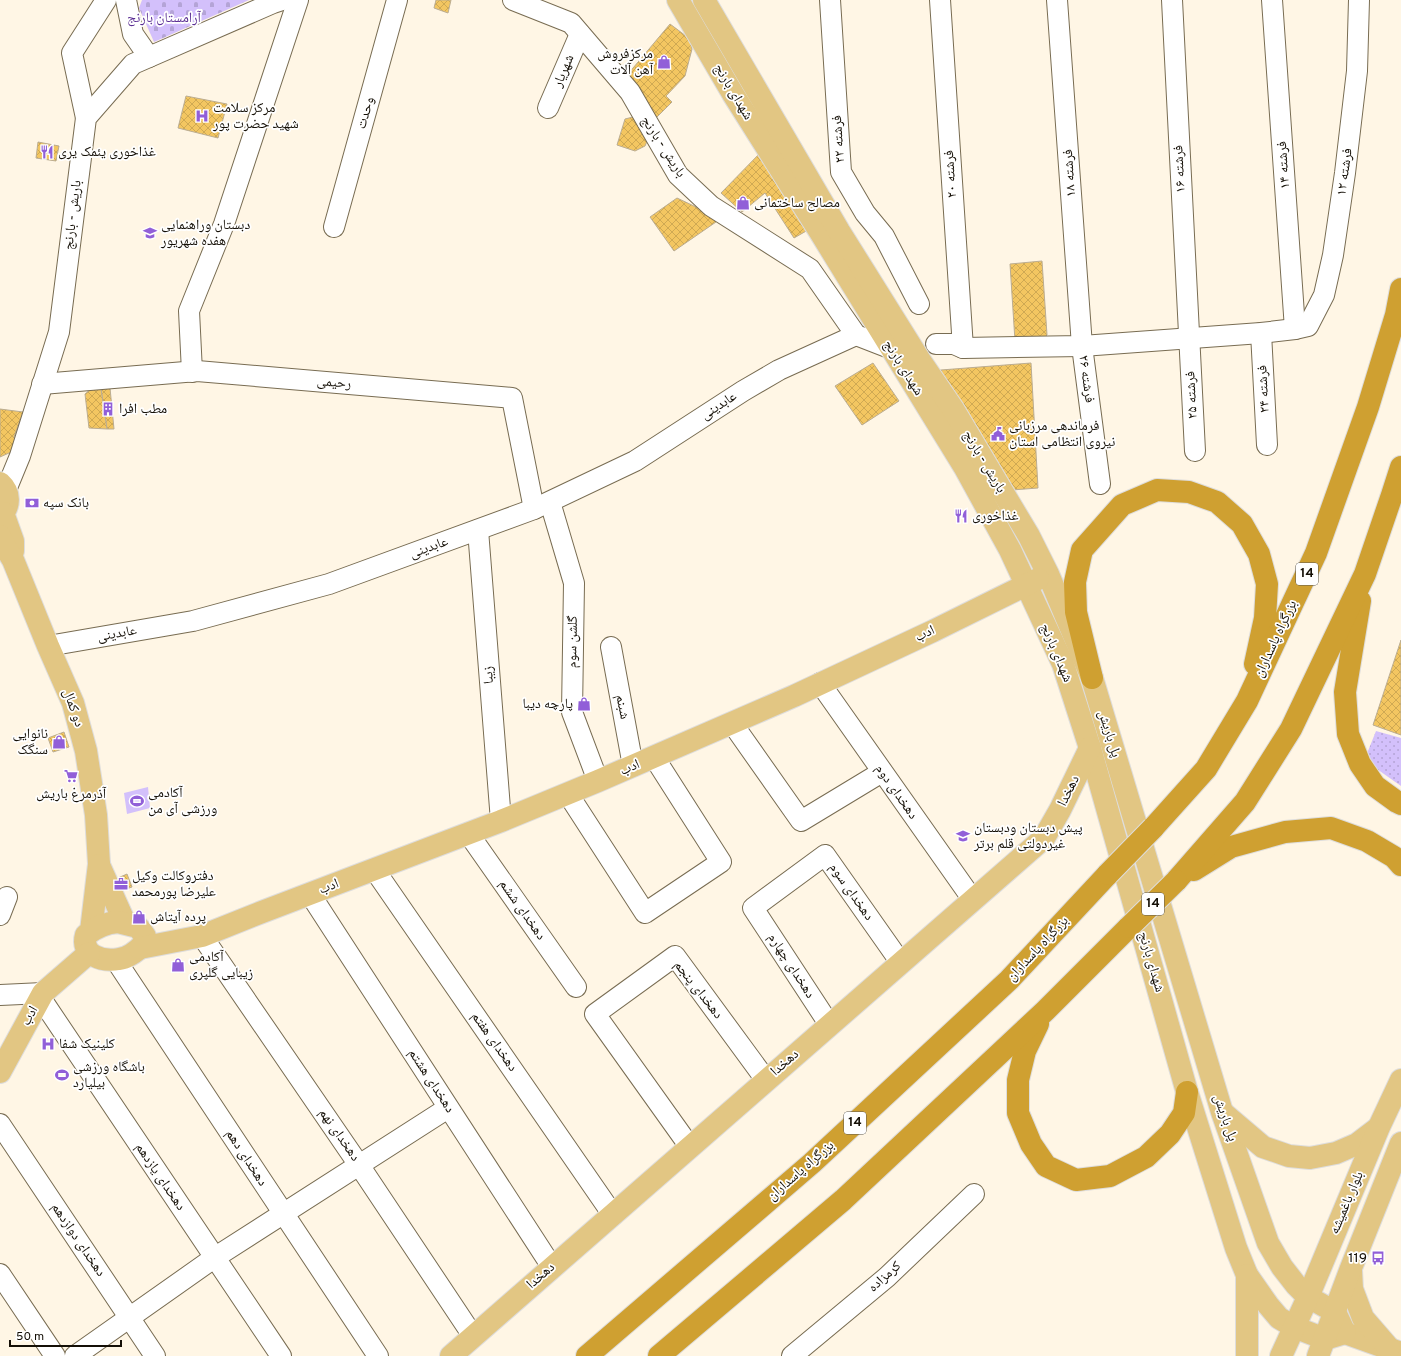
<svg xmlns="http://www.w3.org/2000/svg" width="1401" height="1356" font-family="Overpass,'Noto Naskh Arabic',sans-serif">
	<defs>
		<pattern id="cemetery-stones" width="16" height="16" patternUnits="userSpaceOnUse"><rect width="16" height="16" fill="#d3c0fb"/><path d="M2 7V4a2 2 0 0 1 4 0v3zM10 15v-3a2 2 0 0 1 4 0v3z" fill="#b4a4d6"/></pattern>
		<pattern id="park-dots" width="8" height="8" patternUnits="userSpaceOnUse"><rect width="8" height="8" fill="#d3c0fb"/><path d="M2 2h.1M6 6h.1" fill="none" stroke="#b4a4d6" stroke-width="1.8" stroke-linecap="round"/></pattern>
		<pattern id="building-cross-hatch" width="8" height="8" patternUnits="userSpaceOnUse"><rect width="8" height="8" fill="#f3c661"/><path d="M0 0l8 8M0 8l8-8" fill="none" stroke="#cfa953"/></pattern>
	</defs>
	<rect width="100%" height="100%" fill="#fff6e5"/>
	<polygon fill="url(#cemetery-stones)" points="142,0 249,0 154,42 139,8"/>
	<polygon fill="url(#park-dots)" points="1376,731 1401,738 1401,786 1374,767 1366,756"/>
	<polygon fill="#d3c0fb" points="148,787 150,808 127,814 124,793"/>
	<g fill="url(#building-cross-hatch)" stroke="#bbad92">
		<polygon points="436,0 451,0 448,13 434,8"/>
		<polygon points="670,24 690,39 692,49 685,76 666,96 672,102 656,118 628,74"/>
		<polygon points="186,96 227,104 218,138 178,128"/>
		<polygon points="637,116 648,139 645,146 635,151 617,145 625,119"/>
		<polygon points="38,142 59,146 56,161 36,158"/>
		<polygon points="762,151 808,230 794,238 765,193 742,212 721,193"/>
		<polygon points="677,198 717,217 716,222 674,251 650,217"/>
		<polygon points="1042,261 1047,335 1042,340 1015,341 1010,264"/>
		<polygon points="873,363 899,401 862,425 835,386"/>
		<polygon points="1031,363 1038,488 999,491 928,371"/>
		<polygon points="110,388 114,429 107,429 101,389"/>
		<polygon points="91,389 101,389 107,429 89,428 85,394"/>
		<polygon points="0,409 23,412 14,437 18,449 0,457"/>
		<polygon points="1401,640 1401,735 1373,725"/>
		<polygon points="64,732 69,747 53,752 48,738"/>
		<polygon points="127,874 132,887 114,893 111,881"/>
	</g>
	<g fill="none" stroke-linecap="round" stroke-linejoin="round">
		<g stroke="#786c52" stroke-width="22">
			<g id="minor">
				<polyline points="126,0 133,34 149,57"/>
				<polyline points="513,0 571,23 630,92 678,175 711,206 810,269 856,335 892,349"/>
				<polyline points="830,0 841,172 865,213 884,236 919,304"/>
				<polyline points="940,0 963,348"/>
				<polyline points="1057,0 1082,346 1100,484"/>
				<polyline points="1172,0 1195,451"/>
				<polyline points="1272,0 1295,329"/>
				<polyline points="548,108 580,34"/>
				<polyline points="86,118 72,53 106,0"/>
				<polyline points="334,227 397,0"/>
				<polyline points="1261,333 1267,445"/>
				<polyline points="936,344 954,344 963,348 1082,346 1261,333 1295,329 1308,326 1324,295 1333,255 1345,173 1357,71 1359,0"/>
				<polyline points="192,372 189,311 224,224 298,0"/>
				<polyline points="42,384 197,371 512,398 534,509"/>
				<polyline points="6,490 20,456 59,332 86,118 133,64 273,3 282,0"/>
				<polyline points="550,502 574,583 572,712 598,781"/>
				<polyline points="478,530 501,821"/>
				<polyline points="48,646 193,621 329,584 534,509 635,461 743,391 779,370 856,335"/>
				<polyline points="611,647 633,766"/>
				<polyline points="820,683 973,900"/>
				<polyline points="732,723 801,821 882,772"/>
				<polyline points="568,794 645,913 721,862 654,757"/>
				<polyline points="468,833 576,987"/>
				<polyline points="374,869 613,1215"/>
				<polyline points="310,894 552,1267"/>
				<polyline points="0,915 7,897"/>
				<polyline points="202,936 359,1165 473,1336"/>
				<polyline points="115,959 378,1356"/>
				<polyline points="0,995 43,993"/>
				<polyline points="40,997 281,1356"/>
				<polyline points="829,1024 753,908 825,855 901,963"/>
				<polyline points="0,1124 155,1356"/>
				<polyline points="690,1147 595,1014 675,956 766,1080"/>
				<polyline points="0,1274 55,1356"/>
				<polyline points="75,1356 214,1258 448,1108"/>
				<polyline points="792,1356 887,1277 974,1194"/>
			</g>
		</g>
		<g stroke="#dedddc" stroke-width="24">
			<g id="major">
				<polyline points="678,0 733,94 820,232 965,468 1010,550 1063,664 1090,748 1187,1092 1236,1248 1247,1275 1268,1305 1279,1318 1294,1327 1325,1339 1345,1333 1401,1353"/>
				<polyline points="704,0 839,231 921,362 953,409 1029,536 1048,574 1092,678 1222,1112 1268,1243 1282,1267 1296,1285 1308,1297 1335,1312 1345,1333"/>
				<path d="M0 483C10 492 11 507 0 515"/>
				<polyline points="3,513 13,541 13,551"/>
				<polyline points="0,536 4,545 13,560 48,646 73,703 86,751 96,815 99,864 91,931"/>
				<polyline points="99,865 125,923"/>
				<path d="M118 922 138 927 145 936V943C138 950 129 958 119 959 102 962 80 955 86 935 96 927 106 923 118 922Z"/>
				<polyline points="140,948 202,936 262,912 501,821 598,781 794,696 933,631 1038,579"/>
				<polyline points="0,1072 43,993 89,953"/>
				<polyline points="1223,1113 1263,1147 1289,1156 1310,1158 1336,1153 1357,1144 1378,1128"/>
				<polyline points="1351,1270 1352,1289 1363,1318 1389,1348"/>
				<polyline points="1247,1275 1247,1356"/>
				<polyline points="451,1356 1044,838 1060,810 1090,748"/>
				<polyline points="1281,1356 1308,1297 1379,1127 1401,1080"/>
				<polyline points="1318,1356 1351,1268 1401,1143"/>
			</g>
		</g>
		<g stroke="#dedddc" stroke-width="24">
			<g id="highway">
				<polyline points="1360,601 1345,692 1348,734 1360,764 1375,786 1397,802 1401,804"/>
				<polyline points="1092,678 1076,612 1075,582 1082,550 1122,505 1157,490 1189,492 1217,502 1242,524 1259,554 1267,584 1265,618 1255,664"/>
				<polyline points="1153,828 1206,769 1247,701 1316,553 1368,407 1396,315 1401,289"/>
				<polyline points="1194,870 1231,847 1285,832 1331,828 1367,841 1394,857 1401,865"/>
				<polyline points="1176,881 1245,802 1291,729 1365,574 1392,495 1401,467"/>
				<polyline points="1038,1024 1025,1051 1018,1080 1018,1113 1031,1144 1046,1166 1076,1180 1110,1176 1146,1157 1170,1134 1184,1113 1187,1092"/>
				<polyline points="587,1356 812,1163 1009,980 1108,874"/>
				<polyline points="659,1356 843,1200 1045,1011 1129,927"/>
			</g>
		</g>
		<use href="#minor" stroke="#fff" stroke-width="20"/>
		<use href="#major" stroke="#e2c683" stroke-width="22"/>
		<use href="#highway" stroke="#cfa031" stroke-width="22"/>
		<g stroke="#dedddc" stroke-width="24" stroke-linecap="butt">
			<g id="highway-bridge">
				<polyline points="1108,874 1153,828"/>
				<polyline points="1129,927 1176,881"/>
			</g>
		</g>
		<use href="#highway-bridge" stroke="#cfa031" stroke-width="22"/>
	</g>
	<defs>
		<g id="shop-bare" transform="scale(1.08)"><path d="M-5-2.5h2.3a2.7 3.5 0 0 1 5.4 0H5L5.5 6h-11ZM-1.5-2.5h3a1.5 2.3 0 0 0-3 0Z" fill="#915fd8" stroke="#fff" stroke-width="2.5" paint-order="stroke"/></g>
		<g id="hospital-bare" transform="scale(1.08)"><path d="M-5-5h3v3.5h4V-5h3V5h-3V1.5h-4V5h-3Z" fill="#915fd8" stroke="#fff" stroke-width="2.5" paint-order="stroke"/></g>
		<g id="restaurant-bare" transform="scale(1.08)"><path d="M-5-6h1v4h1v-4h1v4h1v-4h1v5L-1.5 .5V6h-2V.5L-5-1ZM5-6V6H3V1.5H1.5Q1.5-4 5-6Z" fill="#915fd8" stroke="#fff" stroke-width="2.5" paint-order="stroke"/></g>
		<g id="school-bare" transform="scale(1.08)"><path d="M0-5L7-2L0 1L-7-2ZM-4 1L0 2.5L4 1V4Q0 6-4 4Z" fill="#915fd8" stroke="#fff" stroke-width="2.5" paint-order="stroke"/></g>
		<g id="building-bare" transform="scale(1.08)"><path d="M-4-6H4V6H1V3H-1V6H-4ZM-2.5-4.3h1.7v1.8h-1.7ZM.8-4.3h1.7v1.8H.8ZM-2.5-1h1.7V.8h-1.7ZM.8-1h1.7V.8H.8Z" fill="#915fd8" stroke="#fff" stroke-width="2.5" paint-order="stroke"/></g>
		<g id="civic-bare" transform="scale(1.08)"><path d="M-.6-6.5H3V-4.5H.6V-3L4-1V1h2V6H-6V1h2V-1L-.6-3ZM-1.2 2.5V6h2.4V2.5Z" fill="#915fd8" stroke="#fff" stroke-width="2.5" paint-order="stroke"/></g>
		<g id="bank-bare" transform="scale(1.08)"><path d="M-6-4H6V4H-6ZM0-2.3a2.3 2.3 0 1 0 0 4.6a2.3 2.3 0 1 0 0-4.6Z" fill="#915fd8" stroke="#fff" stroke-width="2.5" paint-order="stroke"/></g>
		<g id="supermarket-bare" transform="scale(1.08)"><path d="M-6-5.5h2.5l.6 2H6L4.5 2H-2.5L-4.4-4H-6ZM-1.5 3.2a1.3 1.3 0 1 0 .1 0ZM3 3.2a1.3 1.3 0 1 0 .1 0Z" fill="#915fd8" stroke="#fff" stroke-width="2.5" paint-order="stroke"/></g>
		<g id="stadium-bare" transform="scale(1.08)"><path d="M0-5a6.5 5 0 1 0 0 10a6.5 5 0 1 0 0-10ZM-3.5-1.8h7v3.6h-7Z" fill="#915fd8" stroke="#fff" stroke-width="2.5" paint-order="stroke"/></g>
		<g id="office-bare" transform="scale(1.08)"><path d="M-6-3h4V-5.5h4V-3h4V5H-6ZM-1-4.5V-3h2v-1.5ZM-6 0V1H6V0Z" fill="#915fd8" stroke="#fff" stroke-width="2.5" paint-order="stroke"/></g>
		<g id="bus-bare" transform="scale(1.08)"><path d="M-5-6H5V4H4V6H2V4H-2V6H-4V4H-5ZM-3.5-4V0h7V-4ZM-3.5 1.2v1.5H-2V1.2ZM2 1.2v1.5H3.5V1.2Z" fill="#915fd8" stroke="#fff" stroke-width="2.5" paint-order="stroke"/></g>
	</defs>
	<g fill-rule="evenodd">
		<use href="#shop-bare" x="664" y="62"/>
		<use href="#hospital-bare" x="202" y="116"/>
		<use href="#restaurant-bare" x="47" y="152"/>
		<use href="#shop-bare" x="743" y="203"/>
		<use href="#school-bare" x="150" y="233"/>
		<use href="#building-bare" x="108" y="409"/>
		<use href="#civic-bare" x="998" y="434"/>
		<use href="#bank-bare" x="32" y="503"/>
		<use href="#restaurant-bare" x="961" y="516"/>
		<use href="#shop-bare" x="584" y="704"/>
		<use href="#shop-bare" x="59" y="742"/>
		<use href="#supermarket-bare" x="71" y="776"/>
		<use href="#stadium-bare" x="137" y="801"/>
		<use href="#school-bare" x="963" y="836"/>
		<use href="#office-bare" x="121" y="884"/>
		<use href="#shop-bare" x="139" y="917"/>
		<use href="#shop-bare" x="178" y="965"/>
		<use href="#hospital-bare" x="48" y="1044"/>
		<use href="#stadium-bare" x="62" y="1075"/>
		<use href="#bus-bare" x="1378" y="1258"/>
	</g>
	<g text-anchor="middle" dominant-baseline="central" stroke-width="3.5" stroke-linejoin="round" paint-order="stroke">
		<g fill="#fff" stroke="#5a5751" stroke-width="1">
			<rect x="1296" y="563" width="22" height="22" rx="3"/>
			<rect x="1142" y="893" width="22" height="22" rx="3"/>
			<rect x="844" y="1112" width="22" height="22" rx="3"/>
		</g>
		<g font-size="13" font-weight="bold" fill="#140f06">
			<text x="1307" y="574">14</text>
			<text x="1153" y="904">14</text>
			<text x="855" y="1123">14</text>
		</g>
		<g font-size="14" fill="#5a2d93" stroke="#fff">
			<text x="164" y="18">آرامستان بارنج</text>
		</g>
		<g font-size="14" fill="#140f06" stroke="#fff" text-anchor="start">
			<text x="653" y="54" text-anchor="end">مرکزفروش<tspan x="653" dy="16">آهن آلات</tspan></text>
			<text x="213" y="108">مرکز سلامت<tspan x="213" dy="16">شهید حضرت پور</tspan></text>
			<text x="58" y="152">غذاخوری یئمک یری</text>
			<text x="754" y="203">مصالح ساختمانی</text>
			<text x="161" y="225">دبستان وراهنمایی<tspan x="161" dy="16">هفده شهریور</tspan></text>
			<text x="119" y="409">مطب افرا</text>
			<text x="1009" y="426">فرماندهی مرزبانی<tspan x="1009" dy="16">نیروی انتظامی استان</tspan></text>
			<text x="43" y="503">بانک سپه</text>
			<text x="972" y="516">غذاخوری</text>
			<text x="573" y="704" text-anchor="end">پارچه دیبا</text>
			<text x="48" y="734" text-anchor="end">نانوایی<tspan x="48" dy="16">سنگک</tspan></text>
			<text x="148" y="793">آکادمی<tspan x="148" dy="16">ورزشی آی من</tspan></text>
			<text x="71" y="794" text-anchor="middle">آذرمرغ باریش</text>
			<text x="974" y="828">پیش دبستان ودبستان<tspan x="974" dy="16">غیردولتی قلم برتر</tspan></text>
			<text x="132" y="876">دفتروکالت وکیل<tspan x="132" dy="16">علیرضا پورمحمد</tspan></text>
			<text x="150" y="917">پرده‌ آیتاش</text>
			<text x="189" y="957">آکادمی<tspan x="189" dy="16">زیبایی گلپری</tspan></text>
			<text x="59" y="1044">کلینیک شفا</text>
			<text x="73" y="1067">باشگاه ورزشی<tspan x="73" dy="16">بیلیارد</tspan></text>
			<text x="1367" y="1258" text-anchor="end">119</text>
		</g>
		<g font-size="14" fill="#140f06" stroke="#fff">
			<text transform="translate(564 71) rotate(-67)">شهریار</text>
			<text transform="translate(733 92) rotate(59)">شهدای بارنج</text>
			<text transform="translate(366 113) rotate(-74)">وحدت</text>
			<text transform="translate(839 139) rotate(-94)">۲۲ فرشته</text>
			<text transform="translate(663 147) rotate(57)">باریش - بارنج</text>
			<text transform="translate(1284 165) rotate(-94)">۱۴ فرشته</text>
			<text transform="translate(1180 169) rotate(-93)">۱۶ فرشته</text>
			<text transform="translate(1345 172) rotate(-82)">۱۲ فرشته</text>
			<text transform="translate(1070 173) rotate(-94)">۱۸ فرشته</text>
			<text transform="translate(951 174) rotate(-94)">۲۰ فرشته</text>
			<text transform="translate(73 215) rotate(-83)">باریش - بارنج</text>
			<text transform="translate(903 368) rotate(58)">شهدای بارنج</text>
			<text transform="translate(1086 379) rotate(82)">۲۶ فرشته</text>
			<text transform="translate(334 383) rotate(5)">رحیمی</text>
			<text transform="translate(1264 389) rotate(-93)">فرشته ۲۴</text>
			<text transform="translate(1192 395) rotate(-93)">۲۵ فرشته</text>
			<text transform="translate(719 406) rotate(-33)">عابدینی</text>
			<text transform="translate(984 462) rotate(59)">باریش - بارنج</text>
			<text transform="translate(429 548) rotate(-20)">عابدینی</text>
			<text transform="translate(117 634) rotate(-10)">عابدینی</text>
			<text transform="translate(925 634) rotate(-25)">ادب</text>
			<text transform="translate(1276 639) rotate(-65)">بزرگراه پاسداران</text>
			<text transform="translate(573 642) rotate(-89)">گلشن سوم</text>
			<text transform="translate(1056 653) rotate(67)">شهدای بارنج</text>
			<text transform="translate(489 675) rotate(-94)">زیبا</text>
			<text transform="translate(622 707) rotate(79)">شبنم</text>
			<text transform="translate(73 708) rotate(71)">دو کمال</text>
			<text transform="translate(1109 734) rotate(73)">پل باریش</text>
			<text transform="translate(630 768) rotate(-24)">ادب</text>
			<text transform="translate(1069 791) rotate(-64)">دهخدا</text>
			<text transform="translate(896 792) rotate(55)">دهخدای دوم</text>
			<text transform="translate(329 887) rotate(-22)">ادب</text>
			<text transform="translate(851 892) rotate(55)">دهخدای سوم</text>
			<text transform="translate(522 910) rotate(55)">دهخدای ششم</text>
			<text transform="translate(1038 949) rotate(-47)">بزرگراه پاسداران</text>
			<text transform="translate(1151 962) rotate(74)">شهدای بارنج</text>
			<text transform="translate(791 966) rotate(57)">دهخدای چهارم</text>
			<text transform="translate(698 990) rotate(52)">دهخدای پنجم</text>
			<text transform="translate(30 1016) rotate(-61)">ادب</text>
			<text transform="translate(494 1042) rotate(55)">دهخدای هفتم</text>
			<text transform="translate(785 1063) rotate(-41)">دهخدا</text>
			<text transform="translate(431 1081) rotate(57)">دهخدای هشتم</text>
			<text transform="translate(1225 1118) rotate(71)">پل باریش</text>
			<text transform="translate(339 1135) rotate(55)">دهخدای نهم</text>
			<text transform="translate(246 1158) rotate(57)">دهخدای دهم</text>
			<text transform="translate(801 1171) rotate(-41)">بزرگراه پاسداران</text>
			<text transform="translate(160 1177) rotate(56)">دهخدای یازدهم</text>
			<text transform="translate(1347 1203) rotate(-67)">بلوار باغمیشه</text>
			<text transform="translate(78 1240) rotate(56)">دهخدای دوازدهم</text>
			<text transform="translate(541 1276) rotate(-41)">دهخدا</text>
			<text transform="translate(885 1277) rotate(-42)">کرمزاده</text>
		</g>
	</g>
	<path d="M10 1340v6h111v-6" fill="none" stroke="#140f06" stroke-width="2"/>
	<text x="16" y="1340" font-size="12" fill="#140f06" stroke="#ffffff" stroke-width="3" paint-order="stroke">50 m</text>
</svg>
